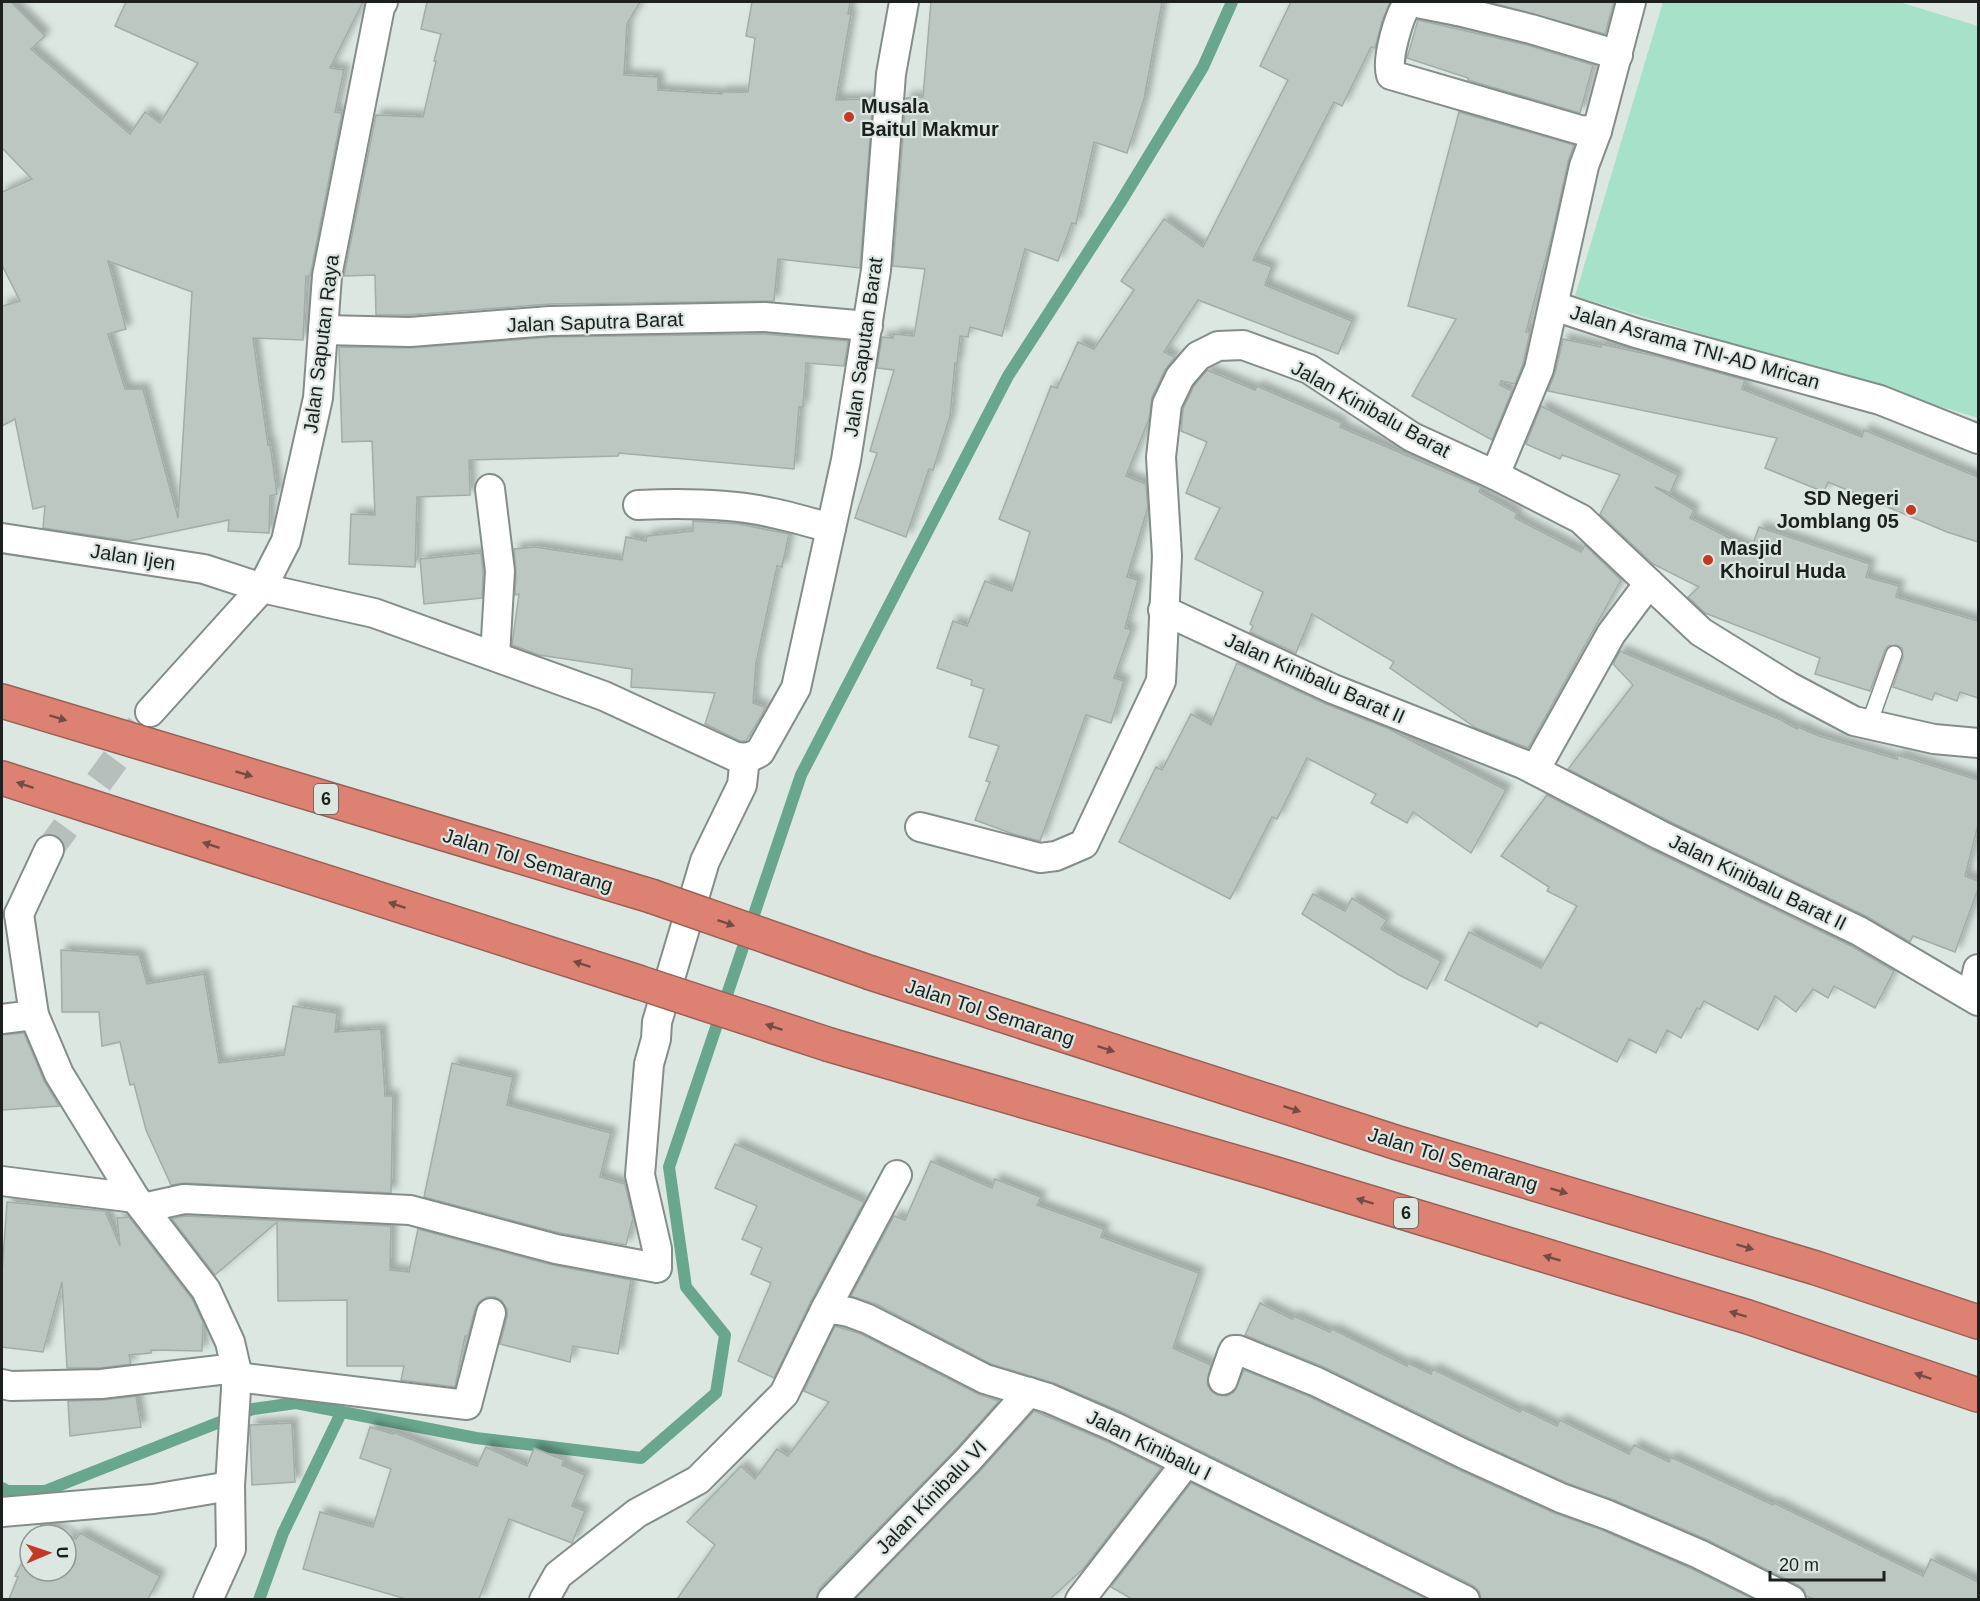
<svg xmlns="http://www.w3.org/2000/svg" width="1980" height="1601" font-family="Helvetica,sans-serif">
	<defs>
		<filter id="shadow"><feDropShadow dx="5.5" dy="-5.5" stdDeviation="3" flood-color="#0004"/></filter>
	</defs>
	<rect width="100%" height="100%" fill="#dce7e2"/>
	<polygon fill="#a6e2ca" points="1663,2 1899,2 1978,26 1978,418 1575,296"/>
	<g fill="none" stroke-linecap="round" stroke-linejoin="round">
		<g stroke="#69a68e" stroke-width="12">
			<polyline points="2,1488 7,1491 45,1491 253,1409 296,1403 476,1438 641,1458 716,1393 725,1335 686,1287 669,1167 801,775 1008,376 1120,203 1203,67 1232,2"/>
			<polyline points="259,1600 283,1533 341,1413"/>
		</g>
	</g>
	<g fill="#bcc7c2" stroke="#a2ada8" stroke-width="1.5" fill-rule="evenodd" filter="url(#shadow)">
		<path d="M2 2H11L45 36 31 49 130 134 145 112 160 123 198 63 115 26 126 2H363L330 68 344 70 335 112 342 113 310 276H306L303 340 253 338 268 445 270 444 277 494 270 496 269 533 228 531 229 520 129 541 43 528 45 506 33 509 15 419 2 426V306L20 301 2 265V192L32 179 2 148ZM108 261 192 292 178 518 143 389H125L108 334 126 329Z"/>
		<polygon points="427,2 640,2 627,24 624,75 658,77 658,90 722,94 722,92 748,92 755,38 746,36 752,2 850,2 848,14 851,14 836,100 873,99 860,268 778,259 774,301 550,304 410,315 376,315 375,275 344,276 376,115 423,117 436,61 434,61 441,34 421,29"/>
		<polygon points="931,2 1162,2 1144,99 1127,153 1094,142 1076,224 1072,223 1058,261 1025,249 1002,336 970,327 968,337 960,336 957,363 955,363 950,416 933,470 929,469 906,537 855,518 877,453 870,451 894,370 877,368 882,337 893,338 894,334 914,336 925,269 893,266 906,98 923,97"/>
		<polygon points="1291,2 1390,2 1382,21 1375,48 1371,47 1342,106 1334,102 1253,260 1272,267 1265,285 1352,321 1338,354 1198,300 1164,352 1175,357 1165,370 1152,397 1149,419 1126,476 1146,484 1148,507 1127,577 1138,580 1125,628 1131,630 1114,678 1124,681 1111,723 1086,715 1040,841 1013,834 975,820 990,782 986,781 999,746 969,737 984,689 971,685 972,680 937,668 953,621 967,626 985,581 1012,591 1030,532 999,519 1051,386 1057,388 1078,342 1094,349 1134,290 1121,281 1164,219 1203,247 1288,80 1260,66"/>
		<polygon points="1489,2 1614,2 1605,34"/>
		<polygon points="1418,20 1527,45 1593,65 1580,113 1468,80 1468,78 1407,58"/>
		<polygon points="1459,112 1574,145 1568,162 1553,231 1526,332 1530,332 1523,364 1515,384 1501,381 1500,385 1512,391 1492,440 1412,396 1456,319 1408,306"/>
		<polygon points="764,334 848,341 844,366 806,363 803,407 799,407 794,469 619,453 618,456 469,460 470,495 417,497 415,567 349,564 351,514 375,515 372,441 342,442 339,347 411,348 551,337"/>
		<polygon points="1563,339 1601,347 1601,344 1660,357 1745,380 1742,389 1862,437 1864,430 1978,477 1978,542 1947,532 1828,482 1824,492 1765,468 1777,438 1548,391 1555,373"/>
		<polygon points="1207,370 1255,390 1257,386 1342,423 1340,427 1481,487 1479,492 1517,513 1515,518 1581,552 1585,545 1621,580 1528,748 1476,728 1390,668 1394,662 1312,614 1296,653 1250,632 1253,626 1250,624 1263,592 1195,559 1220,508 1186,493 1207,442 1181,431 1183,409 1194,386"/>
		<polygon points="1541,406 1678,475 1670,493 1655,487 1694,510 1690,518 1751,549 1759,527 1870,564 1866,577 1899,586 1896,597 1978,621 1978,698 1960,692 1957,701 1935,693 1932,700 1893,687 1903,657 1902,648 1897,645 1888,646 1885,650 1870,691 1815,674 1820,658 1705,613 1688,597 1699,587 1653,564 1600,514 1620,475 1562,455 1560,459 1526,444"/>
		<polygon points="693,521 738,524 789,534 782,567 777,566 756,663 753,703 765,707 762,715 746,741 740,741 705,724 715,693 631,687 632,669 539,655 512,645 519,594 515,595 516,572 514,549 535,547 622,560 626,537 646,541 647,536 693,531"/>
		<polygon points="481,553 483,572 482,598 424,604 420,559"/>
		<polygon points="1620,651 1781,720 1797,729 1798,727 1819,736 1897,759 1898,755 1978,780 1978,825 1965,876 1978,881 1978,889 1955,952 1913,936 1910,942 1866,916 1667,820 1568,769 1633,685 1613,664"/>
		<polygon points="1237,663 1326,704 1389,729 1506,790 1471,853 1413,812 1407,823 1371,803 1376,794 1307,758 1277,819 1272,817 1230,899 1119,842 1156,767 1162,770 1191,714 1211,725"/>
		<polygon points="1547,795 1652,850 1851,946 1894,971 1875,1008 1834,986 1828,998 1813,989 1796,1012 1775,996 1758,1030 1704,1001 1700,1009 1697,1008 1681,1038 1667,1030 1656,1053 1629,1039 1617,1062 1540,1022 1537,1027 1445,980 1469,932 1541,968 1577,906 1547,891 1549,887 1501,856"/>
		<polygon points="1313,894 1345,911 1352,898 1387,920 1381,929 1441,961 1427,989 1399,975 1302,914"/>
		<polygon points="61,950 139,955 147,984 204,974 219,1063 284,1055 293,1006 337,1013 335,1032 381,1029 385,1096 393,1096 391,1193 185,1183 171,1185 146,1130 134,1084 130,1085 120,1042 102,1046 99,1012 62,1012"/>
		<polygon points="24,1033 44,1081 59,1106 2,1110 2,1035"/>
		<polygon points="452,1063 513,1077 507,1105 611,1133 600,1177 625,1184 633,1218 626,1245 560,1233 424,1197"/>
		<polygon points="735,1144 864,1202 811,1301 774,1378 738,1361 771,1283 751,1274 762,1248 742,1239 757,1206 715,1188"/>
		<polygon points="931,1161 992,1188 995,1179 1041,1197 1037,1205 1104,1229 1101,1237 1199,1273 1173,1348 1211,1365 1207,1384 1210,1390 1217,1395 1227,1396 1234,1392 1244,1370 1310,1397 1457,1469 1554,1513 1602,1530 1692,1569 1753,1599 1481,1599 1479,1591 1472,1585 1122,1412 1054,1383 991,1364 876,1304 851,1296 894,1216 905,1220"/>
		<polygon points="7,1202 105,1211 120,1246 117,1218 129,1217 192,1299 203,1322 202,1351 151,1350 151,1353 129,1355 131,1364 100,1368 67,1368 62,1282 43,1352 2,1347 2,1273"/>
		<polygon points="185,1216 391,1226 390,1270 409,1272 418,1229 552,1265 631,1280 618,1354 573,1346 570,1362 500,1344 507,1317 507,1309 502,1301 495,1297 487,1297 479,1302 475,1309 468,1336 465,1336 455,1387 401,1380 404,1366 347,1366 347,1300 278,1301 277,1222 215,1275 172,1219"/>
		<polygon points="1260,1303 1292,1319 1294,1316 1330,1332 1332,1329 1407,1366 1408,1363 1431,1374 1433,1369 1520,1412 1522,1409 1557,1426 1560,1420 1629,1454 1634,1445 1669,1462 1671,1457 1773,1505 1774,1503 1923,1576 1931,1559 1978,1582 1978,1599 1814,1599 1806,1596 1804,1590 1798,1585 1706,1539 1614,1500 1567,1483 1471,1439 1324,1367 1245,1335"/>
		<polygon points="835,1326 861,1334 978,1394 999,1401 956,1449 820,1588 816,1599 677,1599 715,1545 687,1522 741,1466 755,1479 777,1449 788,1456 829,1402 804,1391"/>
		<polygon points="136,1396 141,1427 70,1436 68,1401 103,1400"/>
		<polygon points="1034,1411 1108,1442 1161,1468 1083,1569 1050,1599 855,1599 980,1471"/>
		<polygon points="292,1423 295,1482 252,1485 250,1425"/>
		<polygon points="370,1427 393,1434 393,1432 477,1466 486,1447 527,1466 534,1448 564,1460 562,1465 585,1475 572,1506 585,1511 572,1543 509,1519 479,1599 406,1599 303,1569 320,1512 373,1527 391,1469 360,1458"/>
		<polygon points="1191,1483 1427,1599 1132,1599 1111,1587"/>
		<polygon points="41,1525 49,1525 76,1539 80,1533 160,1576 148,1599 9,1599 18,1577 15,1576 30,1547 30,1571 66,1571 66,1535 36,1535"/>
	</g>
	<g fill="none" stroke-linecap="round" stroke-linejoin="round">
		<polyline stroke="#b6bfbb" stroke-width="28" stroke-dasharray="28 14" stroke-linecap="butt" points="49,850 150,712"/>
		<g stroke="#838d89" stroke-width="18">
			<polyline id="service" points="1869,724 1894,654"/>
		</g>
		<g stroke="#838d89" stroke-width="32">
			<g id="minor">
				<path d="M1409 2C1399 14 1386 59 1391 75L1580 130 1597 131"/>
				<polyline points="1412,2 1458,11"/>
				<polyline points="1461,2 1458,11 1531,29 1618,55"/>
				<polyline points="1554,306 1636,333 1880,400 1978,439"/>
				<polyline points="323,330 410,332 550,321 765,317 868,326"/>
				<polyline points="1495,475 1539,369 1584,166 1597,131 1631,2"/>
				<polyline points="490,489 500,571 495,656"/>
				<path d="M638 505C682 503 730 503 773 513 792 517 812 523 831 528"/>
				<path d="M2 538 204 569 262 588 374 613 604 696 736 757C746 758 751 758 760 752L796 688 846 460 876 270 891 74 904 2"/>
				<polyline points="1163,610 1333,689 1523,764 1660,835 1859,931 1978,1001"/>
				<polyline points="150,712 262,588 286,541 318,398 327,276 380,7 383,2"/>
				<polyline points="1535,770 1611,634 1649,583"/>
				<polyline points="920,827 1040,858 1056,856 1084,844 1161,681 1167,556 1161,457 1167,404 1180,377 1198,356 1218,346 1243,345 1309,369 1412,437 1495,475 1581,519 1701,632 1788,686 1854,721 1934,739 1978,743"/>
				<polyline points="19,914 34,1015 59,1074 135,1198 206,1290 230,1342 236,1368 236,1389 230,1486 231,1549 208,1600"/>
				<polyline points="19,914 49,850"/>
				<polyline points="1972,996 1978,969"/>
				<polyline points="2,1019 34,1015"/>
				<polyline points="2,1181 135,1198"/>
				<polyline points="143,1208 184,1199 410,1210 556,1249 657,1268 657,1249 640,1175 649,1064 656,1039 657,1022 705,861 742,785 745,758"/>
				<polyline points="826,1308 849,1312 868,1319 985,1379 1048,1398 1115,1427 1465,1600"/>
				<polyline points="236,1377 467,1405 491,1313"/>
				<polyline points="1223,1380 1232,1354 1234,1350 1238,1350 1317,1382 1464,1454 1561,1498 1608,1515 1699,1554 1791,1600"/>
				<polyline points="2,1384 11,1386 101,1384 236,1368"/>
				<polyline points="2,1512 153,1499 230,1486"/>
				<polyline points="544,1600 558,1575 637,1513 698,1480 784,1394 826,1308 897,1175"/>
				<polyline points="832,1600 968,1460 1029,1392"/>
				<polyline points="1080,1600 1186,1463"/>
			</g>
		</g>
		<g stroke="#996055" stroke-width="36">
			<g id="motorway">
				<polyline points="2,701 651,896"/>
				<polyline points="2,778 638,982"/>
				<polyline points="871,973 1398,1143 1816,1268 1978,1322"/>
				<polyline points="830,1045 1273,1173 1748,1317 1978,1395"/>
			</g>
		</g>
		<use href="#service" stroke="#fff" stroke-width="15"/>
		<use href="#minor" stroke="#fff" stroke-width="28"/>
		<use href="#motorway" stroke="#dd8272" stroke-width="33"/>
		<g stroke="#996055" stroke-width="36" stroke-linecap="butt">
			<g id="motorway-bridge">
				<polyline points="651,896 871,973"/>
				<polyline points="638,982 830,1045"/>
			</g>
		</g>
		<use href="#motorway-bridge" stroke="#dd8272" stroke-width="33"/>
	</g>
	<defs><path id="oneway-solid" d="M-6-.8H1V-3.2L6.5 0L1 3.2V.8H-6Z" transform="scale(1.5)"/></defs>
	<g fill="#734c44">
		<use href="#oneway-solid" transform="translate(58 718) rotate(17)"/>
		<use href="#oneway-solid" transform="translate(244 774) rotate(17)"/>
		<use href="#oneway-solid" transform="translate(25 785) rotate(-162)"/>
		<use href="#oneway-solid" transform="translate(211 845) rotate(-162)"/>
		<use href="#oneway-solid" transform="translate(397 905) rotate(-162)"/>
		<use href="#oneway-solid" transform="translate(726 923) rotate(19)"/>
		<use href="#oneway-solid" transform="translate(582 964) rotate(-162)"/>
		<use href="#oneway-solid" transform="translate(774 1027) rotate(-162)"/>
		<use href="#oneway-solid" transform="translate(1106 1049) rotate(18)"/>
		<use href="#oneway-solid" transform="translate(1292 1109) rotate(18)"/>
		<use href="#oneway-solid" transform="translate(1559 1191) rotate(17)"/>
		<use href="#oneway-solid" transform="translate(1365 1201) rotate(-163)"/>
		<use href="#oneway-solid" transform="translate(1745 1247) rotate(17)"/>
		<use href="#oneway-solid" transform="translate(1552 1258) rotate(-163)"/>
		<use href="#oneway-solid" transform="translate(1738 1314) rotate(-163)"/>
		<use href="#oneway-solid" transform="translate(1923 1376) rotate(-161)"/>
	</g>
	<g fill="#c53825" stroke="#dce7e2" stroke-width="2">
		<circle cx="849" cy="117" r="6"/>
		<circle cx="1911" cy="510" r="6"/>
		<circle cx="1708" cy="560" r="6"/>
	</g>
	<g text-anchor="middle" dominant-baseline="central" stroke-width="4.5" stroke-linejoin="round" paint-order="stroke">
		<g fill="#dce7e2" stroke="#565c59" stroke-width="1.5">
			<rect x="314" y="784" width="24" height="30" rx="4.5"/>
			<rect x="1394" y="1198" width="24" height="30" rx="4.5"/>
		</g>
		<g font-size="18" font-weight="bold" fill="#1c201e">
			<text x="326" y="799">6</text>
			<text x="1406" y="1213">6</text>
		</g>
		<g font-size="20" font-weight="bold" fill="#1c201e" stroke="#dce7e2" text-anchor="start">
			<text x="861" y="106">Musala<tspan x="861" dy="23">Baitul Makmur</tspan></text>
			<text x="1899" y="498" text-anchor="end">SD Negeri<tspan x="1899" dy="23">Jomblang 05</tspan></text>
			<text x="1720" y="548">Masjid<tspan x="1720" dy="23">Khoirul Huda</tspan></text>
		</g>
		<g font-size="20" fill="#1c201e" stroke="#dce7e2">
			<text transform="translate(595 322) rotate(-2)">Jalan Saputra Barat</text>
			<text transform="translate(321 344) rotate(-83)">Jalan Saputan Raya</text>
			<text transform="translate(863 347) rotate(-82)">Jalan Saputan Barat</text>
			<text transform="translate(1695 347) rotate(16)">Jalan Asrama TNI-AD Mrican</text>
			<text transform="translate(1371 409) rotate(29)">Jalan Kinibalu Barat</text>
			<text transform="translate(133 557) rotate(9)">Jalan Ijen</text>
			<text transform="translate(1315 678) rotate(24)">Jalan Kinibalu Barat II</text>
			<text transform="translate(528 860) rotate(17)">Jalan Tol Semarang</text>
			<text transform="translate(1758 882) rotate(26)">Jalan Kinibalu Barat II</text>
			<text transform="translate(990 1012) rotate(18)">Jalan Tol Semarang</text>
			<text transform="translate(1453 1159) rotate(17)">Jalan Tol Semarang</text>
			<text transform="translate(1149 1445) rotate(26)">Jalan Kinibalu I</text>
			<text transform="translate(931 1497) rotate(-46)">Jalan Kinibalu VI</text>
		</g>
	</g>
	<rect width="1980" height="1601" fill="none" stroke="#1c201e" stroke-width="6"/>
	<g transform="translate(48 1553) rotate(88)"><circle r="28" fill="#dce7e2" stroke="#8f9794" stroke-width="1.5"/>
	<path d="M0-4.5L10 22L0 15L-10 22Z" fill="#c53825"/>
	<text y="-9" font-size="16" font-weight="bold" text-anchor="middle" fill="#1c201e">U</text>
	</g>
	<path d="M1770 1571v9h114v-9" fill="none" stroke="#1c201e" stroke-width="3"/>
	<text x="1779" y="1571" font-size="18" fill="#1c201e" stroke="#dce7e2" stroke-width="4.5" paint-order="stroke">20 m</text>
</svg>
